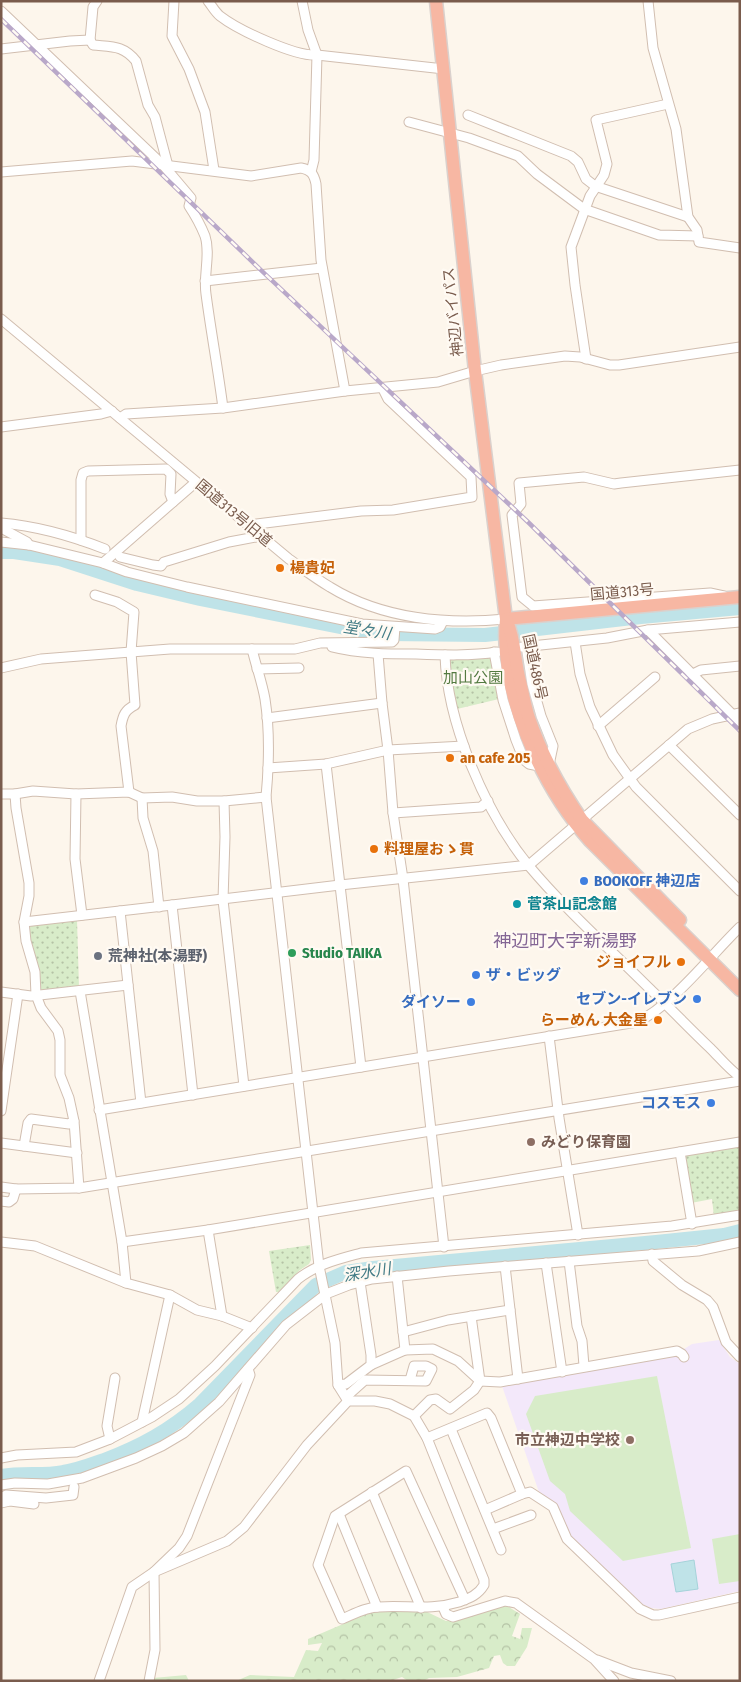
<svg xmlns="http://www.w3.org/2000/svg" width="741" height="1682" font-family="'Fira Sans Condensed','Noto Sans JP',sans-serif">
	<defs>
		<pattern id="green-dots" width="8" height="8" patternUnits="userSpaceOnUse" patternTransform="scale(1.25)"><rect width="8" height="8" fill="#d8ecc9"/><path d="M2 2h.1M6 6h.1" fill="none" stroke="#b4c2a5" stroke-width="1.8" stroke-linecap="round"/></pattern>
		<pattern id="forest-crowns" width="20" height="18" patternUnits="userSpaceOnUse" patternTransform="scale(1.25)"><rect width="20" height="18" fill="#d8ecc9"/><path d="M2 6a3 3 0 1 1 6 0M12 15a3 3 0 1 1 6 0" fill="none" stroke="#b4c2a5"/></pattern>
	</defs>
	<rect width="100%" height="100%" fill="#fdf6ec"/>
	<polygon fill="#f3e8fa" points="719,1340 730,1357 740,1364 740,1591 661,1609 651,1608 642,1604 565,1531 540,1495 502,1386 673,1356 692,1344"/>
	<g fill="url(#green-dots)">
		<polygon points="487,655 491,658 499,699 457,709 448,663 452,656"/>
		<path d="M77 920 79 987 44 991 39 988C39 982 40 974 39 968 35 954 24 939 31 925Z"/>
		<polygon points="740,1145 740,1212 714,1217 712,1199 691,1203 684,1159 687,1154"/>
		<polygon points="310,1245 311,1260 309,1264 300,1270 279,1292 276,1292 269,1251"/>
	</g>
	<g fill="url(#forest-crowns)">
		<polygon points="504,1604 520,1614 512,1636 520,1639 522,1628 532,1628 527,1647 515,1666 507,1666 503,1663 500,1655 494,1656 489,1668 457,1677 429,1678 423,1681 408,1681 402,1677 390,1681 236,1681 250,1675 294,1677 306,1650 318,1651 322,1643 308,1645 308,1639 376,1610 425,1611 446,1621"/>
		<polygon points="186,1675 189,1681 152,1681 153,1678"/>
	</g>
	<g fill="#d8ecc9">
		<polygon points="657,1376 691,1548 623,1561 570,1511 565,1494 550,1481 526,1414 535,1396"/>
		<polygon points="740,1534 740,1581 719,1584 712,1539"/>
	</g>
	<polygon fill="#bfe3e8" stroke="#a5d3da" points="694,1560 698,1589 676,1592 671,1564"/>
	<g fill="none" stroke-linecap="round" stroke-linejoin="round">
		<g stroke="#bfe3e8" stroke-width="14">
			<polyline points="1,552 14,552 60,559 137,584 200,599 355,630 386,634 485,635 641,617 740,608"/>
			<path d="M1 1476C22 1472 43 1476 63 1472 77 1470 90 1465 104 1460 141 1446 170 1430 200 1404L316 1285 346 1272 373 1268 656 1242 724 1235 740 1231"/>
		</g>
		<g stroke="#d1beb0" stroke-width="11">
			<g id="minor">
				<polyline points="174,1 172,36 189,69 205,112 214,170"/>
				<path d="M208 1C212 6 215 12 220 16 238 30 296 57 317 55L444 69"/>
				<polyline points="302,1 308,30 317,55 314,160 311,172"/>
				<polyline points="648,1 653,48 676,129 688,217 697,230 699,242 740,248"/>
				<path d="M1 11 164 166 191 198 189 206C195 215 201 226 205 236 211 254 203 275 206 294 211 332 218 369 223 408"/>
				<path d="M90 40 93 45C112 47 123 45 136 61L148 105 155 117 168 166"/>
				<polyline points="1,49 70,41 90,40 93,7 97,1"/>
				<polyline points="468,115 571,156 578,162 586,179 595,186 688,217"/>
				<polyline points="409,122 469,138 518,156 537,174 584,209 659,235 698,236"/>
				<path d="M1 172 132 161 251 176 301 168C311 170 314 174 316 184L321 260 345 391"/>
				<polyline points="205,281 322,268"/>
				<path d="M1 319 289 559C302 568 316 579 330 587 382 619 447 625 506 619"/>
				<polyline points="586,359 575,285 571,247 590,196 604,175 607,164 596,120 668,104"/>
				<polyline points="120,418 126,414 223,408 345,391 438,382 475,371 501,365 565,356 580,357 610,365 619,365 740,347"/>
				<polyline points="1,427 101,414 112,411"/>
				<path d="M1 523C37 526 72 536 105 549"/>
				<polyline points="249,525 361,511 393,510 472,497 471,477 388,399 383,389"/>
				<polyline points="1,528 27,542 29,545"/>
				<polyline points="81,540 81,480 83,473 88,471 166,469 171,474 170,494 173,502"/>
				<polyline points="1,542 29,545 103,563 127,572 187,587 362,624 435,629 440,627 443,621"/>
				<polyline points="120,557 153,565 161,566 164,562 229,542 256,537 259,534"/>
				<polyline points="103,563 196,482"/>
				<path d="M95 595 117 602 134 612 131 652 135 705C125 710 123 715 121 726L129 792"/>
				<polyline points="724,596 710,593 533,606 522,597 512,515 521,504 519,483 584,477 614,484 621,483 740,470"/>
				<polyline points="648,630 740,722"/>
				<polyline points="575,642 580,674 590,707 613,755 636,787 740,891"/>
				<polyline points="526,646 532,684 541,716 553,746 549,765"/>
				<path d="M332 647C360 654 388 654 416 654 443 655 471 656 497 652"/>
				<polyline points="522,647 607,638 648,630 740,622"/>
				<path d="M252 649C256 666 262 682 265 699 270 731 269 765 266 797L319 1266 335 1343 338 1385 348 1401"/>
				<polyline points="494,652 503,700 516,740 524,760 529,764 539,766"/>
				<polyline points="378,654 382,703 388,750 393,813 403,879 444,1247"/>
				<path d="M445 655C447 723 486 814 529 866 566 910 610 949 651 990 671 1009 690 1029 710 1048 720 1058 729 1069 740 1077"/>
				<polyline points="1,668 41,659 131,652 170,649 295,649 320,643 392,642 394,640 395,627"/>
				<polyline points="257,669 299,668"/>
				<polyline points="691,675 701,670 740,666"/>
				<polyline points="267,718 382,703"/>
				<polyline points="598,726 655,677"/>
				<polyline points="669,745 740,815"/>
				<polyline points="326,764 361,1067"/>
				<polyline points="268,768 326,764 388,750 464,746"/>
				<polyline points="1,794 15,794 33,791 76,794 129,792 142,798 172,797 197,801 224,801 266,797"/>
				<polyline points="15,794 16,808 29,883 29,896 24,922 26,941 35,972 36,995 41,1008 58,1031 60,1040 60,1075 69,1098 74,1121 79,1188"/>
				<polyline points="76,794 75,859 82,915"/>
				<polyline points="142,798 143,818 153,851 159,907"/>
				<polyline points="224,801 225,837 223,900 244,1086"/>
				<polyline points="393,813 481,807 488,801"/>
				<polyline points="120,911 141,1103"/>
				<polyline points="24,922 172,905"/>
				<polyline points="80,991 122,1242 126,1283 170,1295 197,1310 222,1316 252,1328"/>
				<polyline points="1,992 31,996 128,985"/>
				<polyline points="549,1036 559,1118 578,1235"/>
				<polyline points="193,1095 172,905 340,885 529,865 688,729 712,719 740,713"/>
				<path d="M99 1110 637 1022C672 1006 711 955 740 927"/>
				<polyline points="1,1111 18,994"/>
				<polyline points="1,1143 77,1153"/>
				<polyline points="24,1146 28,1123 31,1119 69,1124 74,1121"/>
				<polyline points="680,1152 692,1224"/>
				<polyline points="1,1187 16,1189 79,1188 740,1081"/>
				<polyline points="1,1201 9,1202 13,1199 16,1189"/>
				<polyline points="208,1230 222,1316"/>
				<polyline points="1,1242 35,1246 126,1283"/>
				<polyline points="122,1242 208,1230 740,1142"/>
				<polyline points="652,1254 653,1261 682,1285 707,1300 713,1307 726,1342 740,1357"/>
				<polyline points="569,1261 577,1326 582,1341 584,1366"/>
				<polyline points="546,1263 562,1372"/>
				<polyline points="505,1266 518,1379"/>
				<polyline points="397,1276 405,1350"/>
				<polyline points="403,1332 448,1320 510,1310"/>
				<polyline points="371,1365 405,1350 433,1349 458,1361 480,1381 500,1382 677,1351 682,1354 684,1357"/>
				<polyline points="338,1385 346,1384 371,1365 371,1355 360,1282"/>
				<polyline points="346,1397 365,1380 426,1381 432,1369 426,1366 414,1366 410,1380"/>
				<polyline points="414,1416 430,1400 436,1399 450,1409 474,1390 480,1381 471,1316"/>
				<polyline points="142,1422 170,1295"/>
				<polyline points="451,1429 501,1550"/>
				<polyline points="427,1438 487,1413 491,1418 522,1494"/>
				<polyline points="110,1439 107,1426 115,1378"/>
				<path d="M1 1458 17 1455 76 1452 110 1439 152 1417 179 1399 215 1366 298 1279C317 1264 339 1259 361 1253L672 1226 740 1215"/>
				<polyline points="1,1485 15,1483 48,1484 82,1478 136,1458 162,1446 184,1433 219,1402 286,1325 326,1294 349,1285 372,1279 449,1271 698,1251 740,1242"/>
				<polyline points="372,1492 421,1608"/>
				<polyline points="1,1498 6,1495 46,1498 73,1495 74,1487"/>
				<polyline points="1,1503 10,1501 34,1504"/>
				<polyline points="485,1510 522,1494 530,1492 553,1507 567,1539 640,1609 653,1615 659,1615 740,1597"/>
				<polyline points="339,1514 377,1607"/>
				<polyline points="493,1529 531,1515"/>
				<polyline points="443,1607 446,1614 453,1617 505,1601 516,1603 594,1659 614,1681"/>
				<polyline points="597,1660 631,1673 671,1681"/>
				<path d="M99 1681 132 1587 154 1572 227 1541 244 1527 307 1445 348 1401H375L390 1404 414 1416 427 1438 484 1580V1585C478 1595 470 1598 459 1602 429 1611 409 1605 379 1607 366 1607 354 1614 342 1619L318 1565 335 1516 406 1471 465 1600"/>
				<polyline points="149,1681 155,1650 154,1572 179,1548 187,1536 250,1375 248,1369"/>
			</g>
		</g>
		<g stroke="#dad1cd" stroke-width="15">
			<g id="highway">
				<path d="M436 1 475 371 506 619C499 693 541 786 590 841L740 990"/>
				<polyline points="506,619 740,597"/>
				<path d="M507 621C516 643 514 659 520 681 523 693 525 706 529 718 541 753 560 788 582 820L680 920"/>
			</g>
		</g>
		<use href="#minor" stroke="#fff" stroke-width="9"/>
		<use href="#highway" stroke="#f7b7a3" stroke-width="12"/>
		<g stroke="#b9a8c9" stroke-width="4.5">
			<polyline id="rail" points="1,19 264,273 529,523 740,731"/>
		</g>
		<use href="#rail" stroke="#fffaf3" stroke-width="2.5" stroke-dasharray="8" stroke-linecap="butt"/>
	</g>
	<g fill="#e8710a" stroke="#fffaf3" stroke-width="2">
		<circle cx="280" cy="568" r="5"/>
		<circle cx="450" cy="758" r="5"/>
		<circle cx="374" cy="849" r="5"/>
		<circle cx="681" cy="962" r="5"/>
		<circle cx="658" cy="1020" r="5"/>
	</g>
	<g fill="#3f7fe0" stroke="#fffaf3" stroke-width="2">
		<circle cx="584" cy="881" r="5"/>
		<circle cx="476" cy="975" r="5"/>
		<circle cx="697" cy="999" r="5"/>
		<circle cx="471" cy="1002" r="5"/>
		<circle cx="711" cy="1103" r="5"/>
	</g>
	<circle fill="#0f9aa8" stroke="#fffaf3" stroke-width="2" cx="517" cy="904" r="5"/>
	<circle fill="#2e9e5b" stroke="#fffaf3" stroke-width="2" cx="292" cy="953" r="5"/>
	<circle fill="#6b7280" stroke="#fffaf3" stroke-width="2" cx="98" cy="956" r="5"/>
	<g fill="#8d6e63" stroke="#fffaf3" stroke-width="2">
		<circle cx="531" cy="1142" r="5"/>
		<circle cx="630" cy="1440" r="5"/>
	</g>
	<g text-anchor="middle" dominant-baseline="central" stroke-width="4.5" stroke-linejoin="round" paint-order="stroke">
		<g font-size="15" fill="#7a5c4d" stroke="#fffaf3">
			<text transform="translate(453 312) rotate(-96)">神辺バイパス</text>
			<text transform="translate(234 513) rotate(40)">国道313号旧道</text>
			<text transform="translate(622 592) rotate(-5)">国道313号</text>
			<text transform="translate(535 667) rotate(78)">国道486号</text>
		</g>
		<g font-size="15" font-weight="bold" fill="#c56008" stroke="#fffaf3" text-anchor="start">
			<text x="290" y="568">楊貴妃</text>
			<text x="460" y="758">an cafe 205</text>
			<text x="384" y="849">料理屋おゝ貫</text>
			<text x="671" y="962" text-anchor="end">ジョイフル</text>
			<text x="648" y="1020" text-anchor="end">らーめん 大金星</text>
		</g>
		<g font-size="15" fill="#537a41" stroke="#fffaf3">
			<text x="473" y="678">加山公園</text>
		</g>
		<g font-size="15" font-weight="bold" fill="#366cbe" stroke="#fffaf3" text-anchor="end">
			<text x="594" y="881" text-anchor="start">BOOKOFF 神辺店</text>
			<text x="486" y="975" text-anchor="start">ザ・ビッグ</text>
			<text x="687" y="999">セブン-イレブン</text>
			<text x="461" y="1002">ダイソー</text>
			<text x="701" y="1103">コスモス</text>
		</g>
		<g font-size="15" font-weight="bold" fill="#0d838f" stroke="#fffaf3" text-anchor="start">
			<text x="527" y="904">菅茶山記念館</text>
		</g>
		<g font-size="15" font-weight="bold" fill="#27864d" stroke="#fffaf3" text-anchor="start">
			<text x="302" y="953">Studio TAIKA</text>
		</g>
		<g font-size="15" font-weight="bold" fill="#5b616d" stroke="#fffaf3" text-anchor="start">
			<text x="108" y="956">荒神社(本湯野)</text>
		</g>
		<g font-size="15" font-weight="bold" fill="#785e54" stroke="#fffaf3" text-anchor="start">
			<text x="541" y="1142">みどり保育園</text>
			<text x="620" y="1440" text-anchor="end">市立神辺中学校</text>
		</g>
		<g font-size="16" font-style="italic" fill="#437c86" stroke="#fffaf3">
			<text transform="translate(367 630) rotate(9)">堂々川</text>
			<text transform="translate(367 1272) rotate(-9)">深水川</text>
		</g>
		<g font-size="18" fill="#846695" stroke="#fffaf3">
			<text x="565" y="941">神辺町大字新湯野</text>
		</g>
	</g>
	<rect width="741" height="1682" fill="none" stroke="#7a5c4d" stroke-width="5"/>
</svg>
